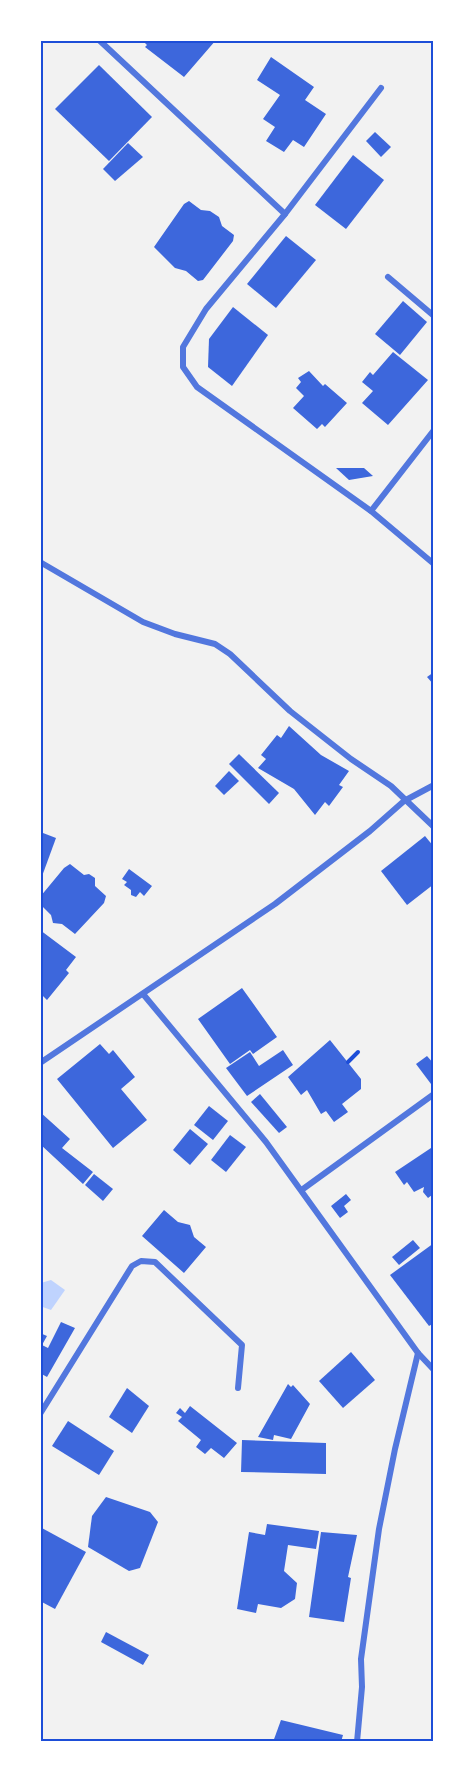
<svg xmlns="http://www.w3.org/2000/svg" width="474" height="1782" font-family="'DM Sans',sans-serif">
	<rect width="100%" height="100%" fill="#f2f2f2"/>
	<polygon fill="#bfd3fe" points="51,1280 65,1290 51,1310 40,1306 41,1283"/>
	<g fill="#3d67dc">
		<polygon points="142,40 216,40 184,77 145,47 147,45"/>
		<polygon points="271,57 314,87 305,100 326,114 304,147 293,140 284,152 266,141 275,127 263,119 280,95 257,80"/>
		<polygon points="99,65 152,117 109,161 55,109"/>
		<polygon points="375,132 391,147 381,157 366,141"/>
		<polygon points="128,143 143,157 115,181 103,169"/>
		<polygon points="353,155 384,180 346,229 315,205"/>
		<polygon points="189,201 201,210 210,211 219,217 222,226 234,235 233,241 203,280 198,281 186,271 175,268 154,247 184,204"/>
		<polygon points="286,236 316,260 276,308 247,284"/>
		<polygon points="403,301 427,322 400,355 375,334"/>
		<polygon points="233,307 268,335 232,386 208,367 209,339"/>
		<polygon points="393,352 428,380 388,425 362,403 373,391 362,382 370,372 373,375"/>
		<polygon points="309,371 323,386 325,384 347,403 325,427 322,424 317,429 293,408 304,396 296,388 301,382 298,378"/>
		<polygon points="336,468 364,468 373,476 349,480"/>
		<polygon points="434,672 434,685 427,677"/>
		<polygon points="289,726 321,755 349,771 339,785 343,787 329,806 325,802 315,815 294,789 258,768 266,759 261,755 277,735 281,738"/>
		<polygon points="239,754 279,793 269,804 229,764"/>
		<polygon points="229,771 239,781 224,795 215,786"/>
		<polygon points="43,833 56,838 41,879 40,839"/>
		<polygon points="425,836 434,847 434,884 407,905 381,871"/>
		<polygon points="70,864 84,875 89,874 95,878 95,886 106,896 104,903 75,934 62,924 53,923 51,915 40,904 40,897 64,868"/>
		<polygon points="129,869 152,886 144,896 140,892 136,897 131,895 131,890 124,885 127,882 122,879"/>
		<polygon points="40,930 76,957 66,970 69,973 47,1000 40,993"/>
		<polygon points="242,988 277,1037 253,1054 250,1050 230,1064 198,1019"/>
		<polygon points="330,1040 361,1079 361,1089 342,1104 348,1112 334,1122 326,1111 321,1114 307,1090 301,1095 288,1077"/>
		<polygon points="100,1044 109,1054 113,1050 135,1077 121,1089 147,1120 113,1148 57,1079"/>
		<polygon points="283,1050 293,1065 247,1096 226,1068 250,1052 259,1066"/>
		<polygon points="427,1056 434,1064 434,1082 431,1084 416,1064"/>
		<polygon points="260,1094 287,1127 279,1133 251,1102"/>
		<polygon points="209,1106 228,1121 213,1140 194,1125"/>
		<polygon points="40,1112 70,1139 62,1148 93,1172 83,1184 40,1144"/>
		<polygon points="190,1129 208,1144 190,1165 173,1150"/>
		<polygon points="230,1135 246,1147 226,1172 211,1160"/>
		<polygon points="434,1146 434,1198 432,1195 428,1198 423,1192 424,1187 414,1192 407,1182 404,1185 395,1172"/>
		<polygon points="94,1174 113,1189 103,1201 85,1185"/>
		<polygon points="346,1194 351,1200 344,1206 348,1212 340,1218 331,1206"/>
		<polygon points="164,1210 178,1222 190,1225 194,1237 206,1247 184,1273 142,1236"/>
		<polygon points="413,1240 420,1248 399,1265 392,1257"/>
		<polygon points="434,1243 434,1323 429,1326 390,1275"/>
		<polygon points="61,1322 75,1328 47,1377 40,1373 40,1333 47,1336 42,1345 48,1348"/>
		<polygon points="351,1352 375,1380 343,1408 319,1381"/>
		<polygon points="288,1384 291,1387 293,1385 310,1404 291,1439 274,1435 273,1440 258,1437"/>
		<polygon points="127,1388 149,1406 132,1433 109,1417"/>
		<polygon points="190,1406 237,1443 224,1458 211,1448 205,1454 196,1447 201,1440 178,1421 182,1417 176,1413 180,1408 185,1413"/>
		<polygon points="68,1421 114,1451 99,1475 52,1446"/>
		<polygon points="242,1440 326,1443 326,1474 241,1472"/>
		<polygon points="106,1497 150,1512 158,1522 140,1568 129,1571 88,1547 92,1516"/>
		<polygon points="267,1524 319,1531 316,1549 288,1545 284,1571 297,1583 295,1599 281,1608 258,1604 256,1613 237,1609 249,1532 265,1535"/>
		<polygon points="40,1527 86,1552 55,1609 40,1601"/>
		<polygon points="321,1532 357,1535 348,1577 351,1578 344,1622 309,1617"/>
		<polygon points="106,1632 149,1655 143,1665 101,1642"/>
		<polygon points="281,1720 343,1735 341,1742 273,1742"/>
	</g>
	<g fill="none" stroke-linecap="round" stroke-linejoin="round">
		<polyline stroke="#1d4ed8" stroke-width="4" points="348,1062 358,1052"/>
		<g stroke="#5277de" stroke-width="6">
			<polyline points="99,40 285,214"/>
			<polyline points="381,88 285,214 206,309 183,347 183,367 197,387 371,511 434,564"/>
			<polyline points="388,277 434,316"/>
			<polyline points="371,511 434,430"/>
			<polyline points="40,562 143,622 175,634 215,644 230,654 290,711 351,759 391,786 434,827"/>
			<polyline points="143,994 266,1142 418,1353 434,1370"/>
			<polyline points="40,1063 275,904 370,831 404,801 434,785"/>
			<polyline points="303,1189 434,1094"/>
			<polyline points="40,1414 132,1266 141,1261 155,1262 242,1345 238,1388"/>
			<polyline points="357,1742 362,1687 361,1659 379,1529 395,1449 418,1353"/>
		</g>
	</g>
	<rect width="474" height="1782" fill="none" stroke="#ffffff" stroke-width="84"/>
	<rect x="42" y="42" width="390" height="1698" fill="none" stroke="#1d4ed8" stroke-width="2"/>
</svg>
